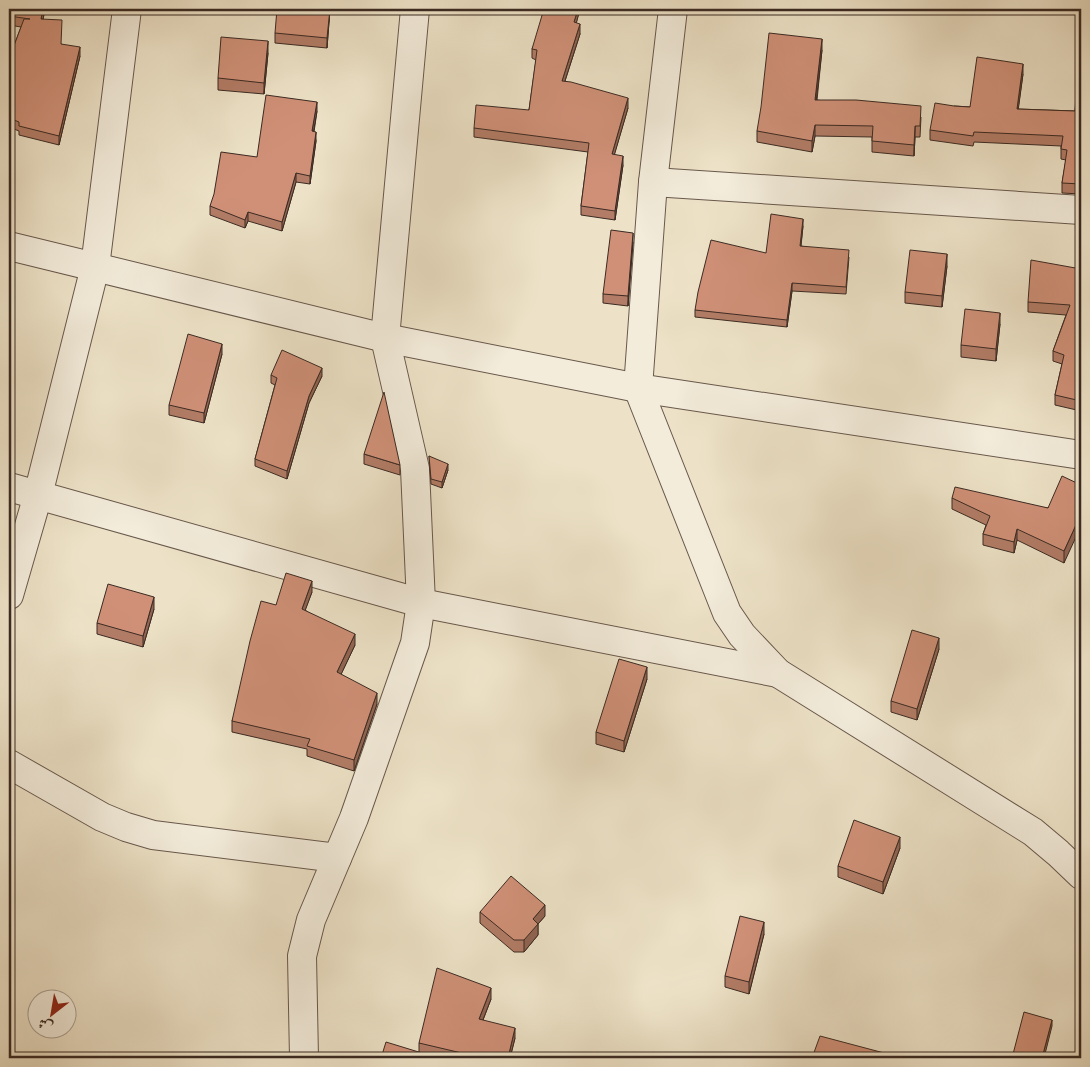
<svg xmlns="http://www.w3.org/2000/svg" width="1090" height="1067" font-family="'Libre Bodoni',Amiri,serif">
	<rect width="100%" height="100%" fill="#ede2c7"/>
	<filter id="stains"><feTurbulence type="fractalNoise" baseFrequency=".004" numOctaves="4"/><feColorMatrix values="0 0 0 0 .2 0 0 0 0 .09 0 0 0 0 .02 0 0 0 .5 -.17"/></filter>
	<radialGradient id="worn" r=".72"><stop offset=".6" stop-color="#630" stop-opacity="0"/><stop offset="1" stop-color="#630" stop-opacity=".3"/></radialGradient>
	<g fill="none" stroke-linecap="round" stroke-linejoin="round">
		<g stroke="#68584c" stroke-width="30">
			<g id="street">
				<polyline points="673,9 653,182 638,388 727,613 742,635 778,673 1033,832 1058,853 1081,875"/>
				<polyline points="653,182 1081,210"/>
				<polyline points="9,246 385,338 638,388 1081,455"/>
				<polyline points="9,487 421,603 778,673"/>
				<polyline points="9,595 38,495 95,267 127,9"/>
				<polyline points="9,764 102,817 126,827 153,835 337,858"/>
				<polyline points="304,1058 302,956 311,920 354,818 415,643 421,603 415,469 385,338 415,9"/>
			</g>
		</g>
		<use href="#street" stroke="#f3ecdb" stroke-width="28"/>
	</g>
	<g fill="#b27c66" stroke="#3b2a23">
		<polygon points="9,9 45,9 43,20 61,44 80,56 59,145 19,135 19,131 9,127 9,59 21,27 9,25"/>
		<polygon points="330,9 327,48 275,43 275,33"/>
		<polygon points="548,9 580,9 576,23 580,34 565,81 628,108 614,155 623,165 615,220 581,215 581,206 588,152 474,137 474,128 529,110 536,60 532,58 532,49 547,14"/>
		<polygon points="822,50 817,100 921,117 920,137 915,137 914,156 872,152 872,137 815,136 812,152 757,142 757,131"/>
		<polygon points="268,53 264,94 218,90 218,78"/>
		<polygon points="1081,64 1081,194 1062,193 1062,183 1066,160 1061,159 1061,146 974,142 973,146 930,140 930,130 954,106 970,107 1023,74 1018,109 1075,111"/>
		<polygon points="317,111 314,132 316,141 310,184 296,182 282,231 248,221 245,228 210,215 210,206 257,157"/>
		<polygon points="803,226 801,246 849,257 846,294 792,291 787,327 695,317 695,310 766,253"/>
		<polygon points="633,242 628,306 603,303 603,294"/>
		<polygon points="947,266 942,307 905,303 905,292"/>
		<polygon points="1081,269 1081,411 1055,405 1055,395 1062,364 1053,361 1053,351 1066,315 1028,312 1028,302"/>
		<polygon points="1000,324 996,361 961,357 961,345"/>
		<polygon points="222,354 204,423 169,415 169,405"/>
		<polygon points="271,375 322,376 309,403 287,479 255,466 255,459 275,385 271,383"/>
		<polygon points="364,454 400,465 400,475 364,464"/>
		<polygon points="429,456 448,470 442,488 431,484"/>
		<polygon points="1081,485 1064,563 1017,540 1014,553 983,545 983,534 986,525 952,509 952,498 1048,508"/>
		<polygon points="312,592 305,610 355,645 341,674 377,704 354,771 307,756 307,749 232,732 232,721 276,605"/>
		<polygon points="154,609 143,647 97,634 97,623"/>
		<polygon points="939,649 917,720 891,712 891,701"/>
		<polygon points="647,679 624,752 596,744 596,732"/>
		<polygon points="900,848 883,894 838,877 838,866"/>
		<polygon points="480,912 545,916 538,924 538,935 524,952 514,952 480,923"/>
		<polygon points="764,934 749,994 725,987 725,976"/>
		<polygon points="491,999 483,1020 515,1038 510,1058 439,1058 435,1057 435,1058 419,1052 419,1043"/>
	</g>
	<g fill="#916553" stroke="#3b2a23">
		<polygon points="43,9 45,9 41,29 41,19"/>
		<polygon points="330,9 327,48 327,38"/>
		<polygon points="578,9 580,9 574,32 574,22"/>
		<polygon points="580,24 580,34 562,90 562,81"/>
		<polygon points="822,39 822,50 815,111 815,100"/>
		<polygon points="268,41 268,53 264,94 264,83"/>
		<polygon points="80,47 80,56 59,145 59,136"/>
		<polygon points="1023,64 1023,74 1017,119 1017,109"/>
		<polygon points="628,98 628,108 612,163 612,154"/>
		<polygon points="317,102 317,111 312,140 312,131"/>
		<polygon points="815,125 815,136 812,152 812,141"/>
		<polygon points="915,126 915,137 914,156 914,145"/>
		<polygon points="316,132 316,141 310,184 310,176"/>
		<polygon points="623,156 623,165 615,220 615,211"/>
		<polygon points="296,173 296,182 282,231 282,222"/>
		<polygon points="248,212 248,221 245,228 245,220"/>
		<polygon points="803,219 803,226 800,253 800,246"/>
		<polygon points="633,233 633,242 628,306 628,296"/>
		<polygon points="947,254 947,266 942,307 942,296"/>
		<polygon points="792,283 792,291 787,327 787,320"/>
		<polygon points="1000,313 1000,324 996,361 996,349"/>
		<polygon points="222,344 222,354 204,423 204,413"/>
		<polygon points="322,368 322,376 309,403 287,479 287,471 309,396"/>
		<polygon points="448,464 448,470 442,488 442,482"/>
		<polygon points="1081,514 1081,526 1064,563 1064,551"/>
		<polygon points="1017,529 1017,540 1014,553 1014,542"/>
		<polygon points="312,581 312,592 302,619 302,609"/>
		<polygon points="154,597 154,609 143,647 143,636"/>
		<polygon points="355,634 355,645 337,683 337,672"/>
		<polygon points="939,638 939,649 917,720 917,709"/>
		<polygon points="647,667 647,679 624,752 624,741"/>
		<polygon points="377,693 377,704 354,771 354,760"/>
		<polygon points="900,837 900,848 883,894 883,882"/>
		<polygon points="545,905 545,916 538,924 538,935 524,952 524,940 533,919"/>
		<polygon points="764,922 764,934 749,994 749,982"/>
		<polygon points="491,988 491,999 479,1030 479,1019"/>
		<polygon points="1052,1020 1052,1026 1044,1058 1042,1058"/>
		<polygon points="515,1028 515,1038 510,1058 508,1058"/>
	</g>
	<g fill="#cf9077" stroke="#3b2a23">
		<polygon points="9,9 43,9 41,19 62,20 61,44 80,47 59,136 19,126 19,122 9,118 9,59 24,19 30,19 9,16"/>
		<polygon points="277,9 330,9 327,38 275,33"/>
		<polygon points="548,9 578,9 574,22 580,24 562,81 571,82 628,98 612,154 623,156 615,211 581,206 589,143 474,128 476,105 529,110 537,50 532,49 543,12 547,14"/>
		<polygon points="769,33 822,39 815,100 856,100 921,106 920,126 915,126 914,145 872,141 873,126 815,125 812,141 757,131 761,107"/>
		<polygon points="221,37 268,41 264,83 218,78"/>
		<polygon points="977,57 1023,64 1017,109 1075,111 1078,64 1081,64 1081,184 1062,183 1067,150 1061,149 1063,136 974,132 973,136 930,130 935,103 954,106 970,107"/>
		<polygon points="266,95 317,102 312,131 316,132 310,176 296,173 282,222 248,212 245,220 210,206 214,194 221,152 257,157"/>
		<polygon points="771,214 803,219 800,246 849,250 846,287 792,283 787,320 695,310 698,292 711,240 766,253"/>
		<polygon points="611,230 633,233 628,296 603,294"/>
		<polygon points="910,250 947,254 942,296 905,292"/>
		<polygon points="1031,260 1081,269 1081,401 1055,395 1064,355 1053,351 1070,305 1028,302"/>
		<polygon points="965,309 1000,313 996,349 961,345"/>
		<polygon points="188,334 222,344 204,413 169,405 179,368"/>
		<polygon points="282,350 322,368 309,396 287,471 255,459 277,378 271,375"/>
		<polygon points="384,392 400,465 364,454"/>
		<polygon points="429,456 448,464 442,482 431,479"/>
		<polygon points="1062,476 1081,485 1081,514 1064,551 1017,529 1014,542 983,534 990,516 952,498 955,487 1048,508"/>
		<polygon points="286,573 312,581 302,609 355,634 337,672 377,693 354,760 307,746 310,739 232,721 250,641 261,601 276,605"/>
		<polygon points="108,584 154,597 143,636 97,623"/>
		<polygon points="912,630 939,638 917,709 891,701"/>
		<polygon points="619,659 647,667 624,741 596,732"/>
		<polygon points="854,820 900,837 883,882 838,866"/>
		<polygon points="511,876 545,905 533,919 538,924 524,940 514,940 480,912"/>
		<polygon points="740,916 764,922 749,982 725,976"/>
		<polygon points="437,968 491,988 479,1019 515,1028 508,1058 483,1058 419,1043"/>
		<polygon points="1024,1012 1052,1020 1042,1058 1012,1058"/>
		<polygon points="820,1036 903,1058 812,1058"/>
		<polygon points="386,1042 435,1057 435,1058 381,1058"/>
	</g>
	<rect width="1090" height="1067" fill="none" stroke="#ede2c7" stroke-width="30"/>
	<rect x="10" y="10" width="1070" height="1047" fill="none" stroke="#3b2a23" stroke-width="2.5"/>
	<rect x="15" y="15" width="1060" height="1037" fill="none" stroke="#3b2a23"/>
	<g transform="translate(52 1014) rotate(211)"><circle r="24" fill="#f3ecdb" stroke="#a99e91"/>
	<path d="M0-4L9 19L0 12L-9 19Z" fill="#8f2418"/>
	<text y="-8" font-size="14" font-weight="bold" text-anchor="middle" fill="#3b2a23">ش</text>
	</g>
	<rect width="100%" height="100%" filter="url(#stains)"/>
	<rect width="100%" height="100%" fill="url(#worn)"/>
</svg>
